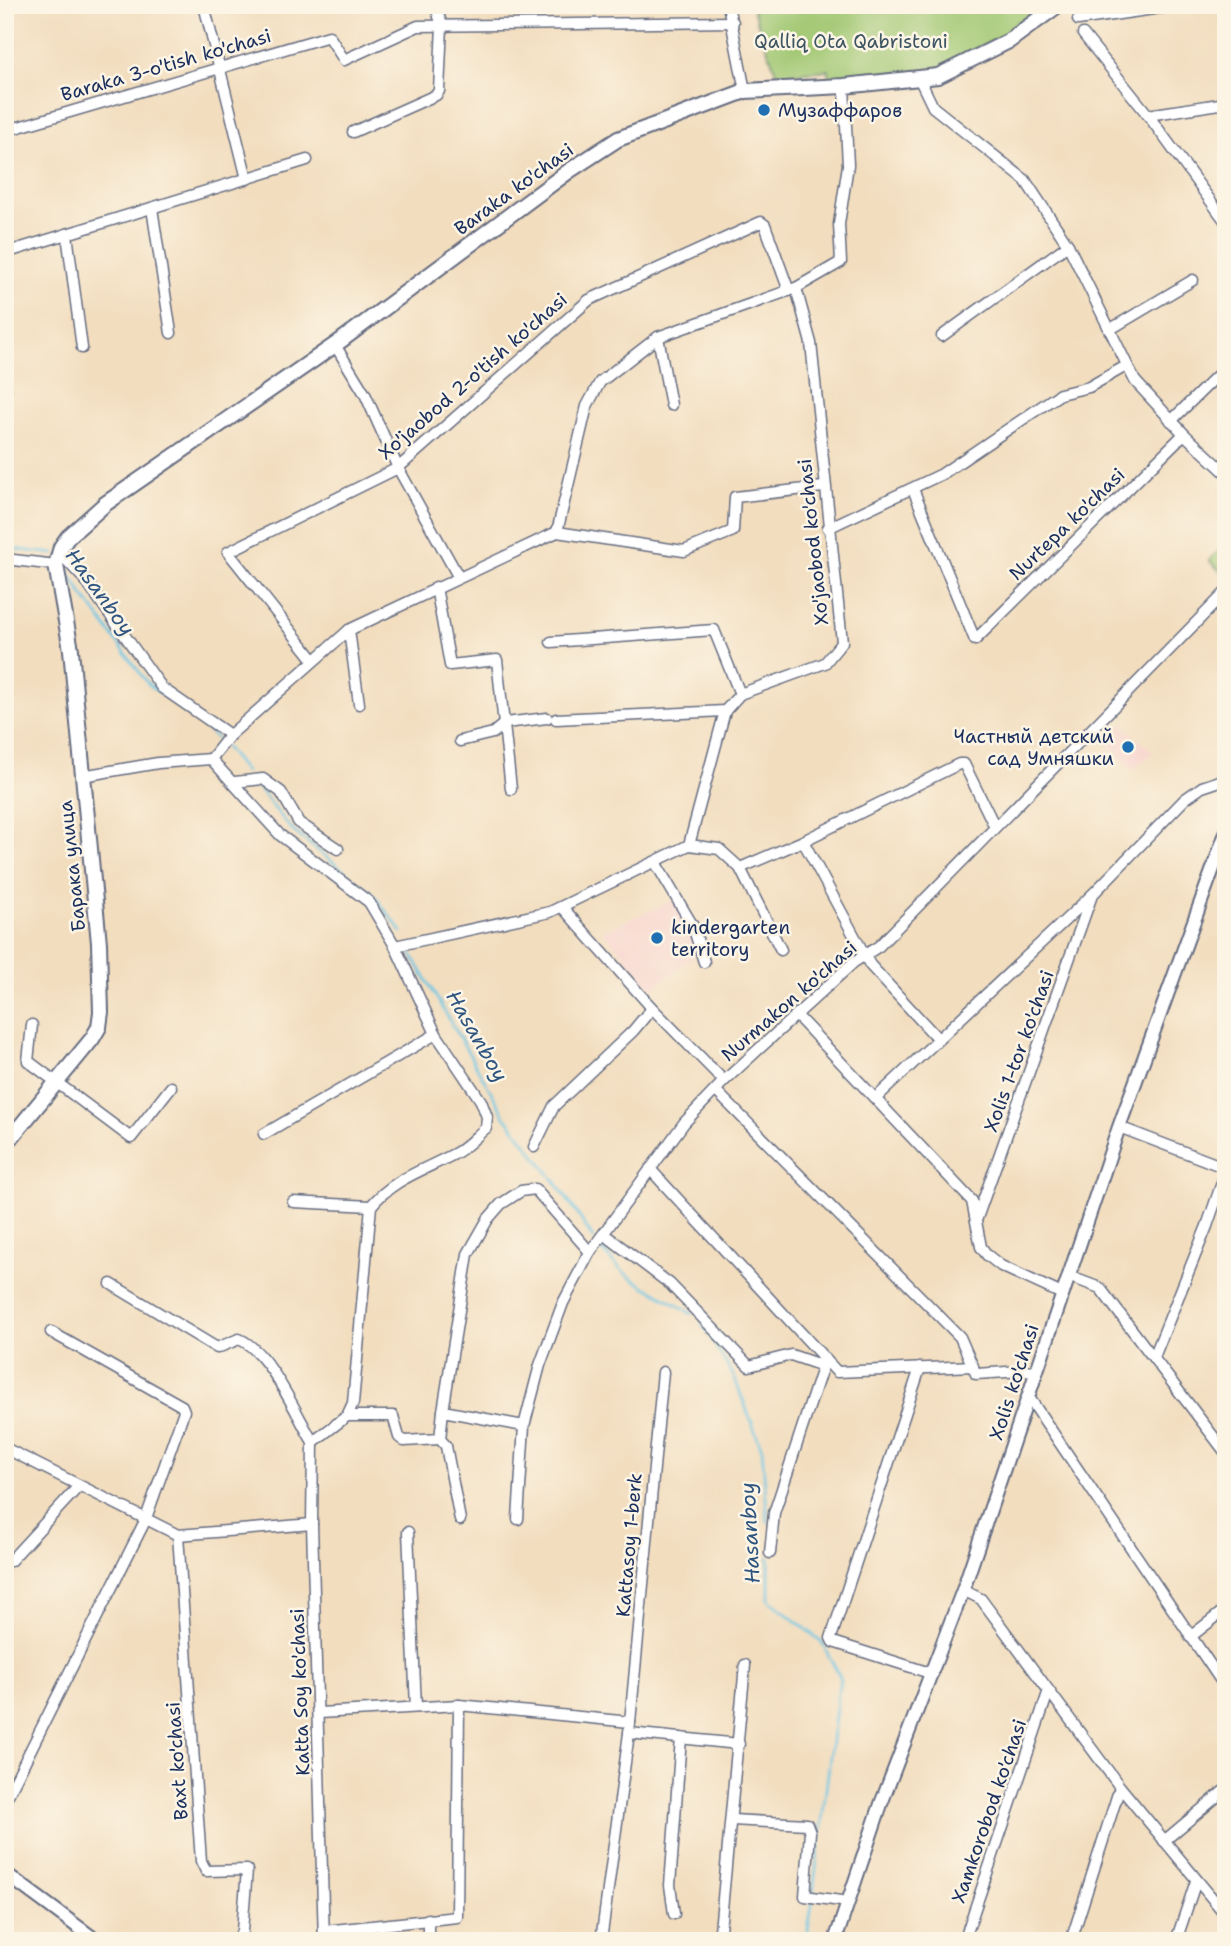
<svg xmlns="http://www.w3.org/2000/svg" width="1231" height="1946" font-family="'Shantell Sans',sans-serif">
	<rect width="100%" height="100%" fill="#fcf5e5"/>
	<filter id="ink" filterUnits="userSpaceOnUse"><feTurbulence type="fractalNoise" baseFrequency=".0143" numOctaves="2"/><feDisplacementMap in="SourceGraphic" scale="14" xChannelSelector="R" yChannelSelector="G"/><feConvolveMatrix kernelMatrix="1 2 1 2 8 2 1 2 1" color-interpolation-filters="sRGB"/></filter>
	<filter id="wash" filterUnits="userSpaceOnUse"><feTurbulence type="fractalNoise" baseFrequency=".00686" numOctaves="4" result="noise"/><feDisplacementMap in="SourceGraphic" scale="28" xChannelSelector="R" yChannelSelector="G"/><feGaussianBlur stdDeviation="1.57" result="paint"/><feColorMatrix in="noise" values="0 0 0 0 0 0 0 0 0 0 0 0 0 0 0 0 0 1.4 0 .05"/><feComposite in="paint" operator="in"/></filter>
	<g filter="url(#wash)">
		<rect width="100%" height="100%" fill="#f2ddbe"/>
		<g fill="#f7d0ca">
			<polygon points="1122,725 1153,752 1133,770 1105,741"/>
			<polygon points="675,900 693,930 702,928 706,946 652,989 603,931"/>
		</g>
		<g fill="#a2c873" stroke="#5e7c68" stroke-width="2">
			<polygon points="751,5 1045,5 1007,34 937,70 829,79 828,70 777,75"/>
			<polygon points="1226,544 1226,577 1209,560"/>
		</g>
		<g fill="none" stroke-linecap="round" stroke-linejoin="round">
			<g stroke="#66c4e4" stroke-width="2.5">
				<polyline points="5,548 54,554"/>
				<polyline points="63,563 82,594 148,684 202,724 217,739"/>
				<polyline points="225,747 245,772"/>
				<polyline points="255,784 292,830 372,893 402,932"/>
				<polyline points="408,948 505,1116 555,1181 594,1239"/>
				<path d="M598 1244C630 1288 652 1286 692 1314"/>
				<polyline points="702,1323 734,1377 762,1449 768,1522"/>
				<polyline points="769,1557 769,1600 821,1641 840,1677 813,1893"/>
				<polyline points="806,1941 813,1899"/>
			</g>
		</g>
	</g>
	<g filter="url(#ink)">
		<g fill="none" stroke-linecap="round" stroke-linejoin="round">
			<g stroke="#666c80" stroke-width="13">
				<g id="minor">
					<polyline points="204,5 247,179"/>
					<polyline points="728,5 745,91"/>
					<polyline points="1078,20 1181,5"/>
					<polyline points="1083,34 1148,115 1226,222"/>
					<polyline points="920,80 933,107 1025,180 1068,245 1135,381 1184,434 1226,473"/>
					<polyline points="1148,115 1226,103"/>
					<polyline points="5,131 329,36 344,60 418,26 733,22"/>
					<polyline points="353,132 436,95 439,91 442,25 435,5"/>
					<polyline points="152,208 171,333"/>
					<polyline points="67,234 82,348"/>
					<polyline points="5,253 307,160"/>
					<polyline points="1109,330 1193,280"/>
					<polyline points="942,336 1068,245"/>
					<polyline points="658,337 671,405"/>
					<polyline points="335,345 365,394 398,468 458,576"/>
					<polyline points="5,390 6,390"/>
					<polyline points="1171,421 1226,367"/>
					<polyline points="913,489 975,640 1184,434"/>
					<polyline points="828,528 942,474 1060,394 1089,387 1126,366"/>
					<polyline points="557,532 587,406 600,382 658,337 796,288 841,262 839,224 848,165 844,86"/>
					<polyline points="59,552 86,581 162,688 230,735"/>
					<polyline points="5,559 56,565"/>
					<polyline points="436,587 450,665 497,660 511,789"/>
					<polyline points="349,630 359,704"/>
					<polyline points="551,642 714,630 740,694"/>
					<polyline points="314,660 228,552 398,468 589,300 761,222 765,225 789,291"/>
					<polyline points="556,719 725,711"/>
					<polyline points="460,741 493,733 505,723 547,718"/>
					<polyline points="211,759 230,735 349,630 557,532 684,551 733,531 735,497 823,487"/>
					<path d="M82 776 158 763 211 759 280 835 369 902 395 946 436 1034 481 1101 487 1117 486 1128C476 1136 467 1147 456 1153 425 1170 394 1178 371 1206L353 1403 347 1416 313 1442"/>
					<polyline points="235,782 263,779 281,792 299,823 338,849"/>
					<polyline points="803,841 870,965 938,1039"/>
					<polyline points="689,845 725,711 740,694 825,663 842,642 811,343 796,288"/>
					<polyline points="655,862 693,926 704,962"/>
					<polyline points="740,868 781,950"/>
					<polyline points="563,908 652,1008 724,1081"/>
					<polyline points="395,946 550,912 689,845 719,849 740,868 803,841 959,764 964,764 995,827"/>
					<polyline points="797,1016 972,1201 981,1247 987,1255 1001,1266 1062,1294"/>
					<polyline points="32,1025 28,1061 131,1138 171,1087"/>
					<polyline points="716,1091 960,1337 976,1374 1037,1370"/>
					<polyline points="876,1098 1092,895"/>
					<polyline points="1119,1127 1226,1168"/>
					<polyline points="264,1134 436,1034"/>
					<polyline points="534,1147 554,1106 633,1031 652,1008"/>
					<polyline points="650,1169 837,1372 973,1366"/>
					<polyline points="293,1202 371,1206"/>
					<polyline points="977,1218 1092,895 1185,799 1202,787 1226,779"/>
					<polyline points="604,1234 670,1284 749,1366 791,1355 823,1366"/>
					<polyline points="1068,1276 1100,1288 1226,1453"/>
					<path d="M111 1284 217 1348 239 1339C269 1351 296 1414 313 1442"/>
					<polyline points="1154,1357 1207,1226 1226,1171"/>
					<polyline points="920,1368 831,1638 833,1642 933,1674"/>
					<polyline points="1030,1399 1226,1688"/>
					<polyline points="443,1411 468,1254 488,1219 501,1204 521,1191 535,1189 590,1252"/>
					<polyline points="347,1416 393,1416 399,1437 404,1441 440,1439 443,1411 524,1426"/>
					<polyline points="440,1439 446,1446 460,1520"/>
					<polyline points="313,1442 312,1524 324,1941"/>
					<polyline points="5,1448 178,1535 312,1524"/>
					<polyline points="518,1519 524,1426 540,1365 563,1303 590,1252 684,1123 724,1081 854,962 879,946 1226,592"/>
					<polyline points="408,1532 416,1707"/>
					<polyline points="178,1535 201,1861 206,1871 247,1870 242,1931 238,1941"/>
					<polyline points="770,1553 774,1513 824,1362"/>
					<polyline points="10,1561 78,1487"/>
					<polyline points="963,1590 981,1599 1120,1787 1226,1915"/>
					<polyline points="1190,1637 1226,1609"/>
					<polyline points="319,1713 459,1705 630,1722"/>
					<polyline points="629,1733 739,1744"/>
					<polyline points="5,1801 145,1521 184,1411 182,1406 51,1332"/>
					<polyline points="732,1820 807,1824 810,1832 805,1896 848,1902"/>
					<polyline points="1164,1841 1226,1789"/>
					<polyline points="674,1914 670,1885 681,1738"/>
					<polyline points="324,1931 457,1917 459,1705"/>
					<polyline points="428,1941 428,1919"/>
					<polyline points="601,1941 629,1733 663,1372"/>
					<polyline points="719,1941 745,1665"/>
					<polyline points="964,1941 1048,1693"/>
					<polyline points="1071,1941 1120,1787"/>
					<polyline points="1176,1941 1196,1881"/>
				</g>
			</g>
			<g stroke="#666c80" stroke-width="16">
				<g id="tertiary">
					<polyline points="5,1873 97,1941"/>
					<polyline points="835,1941 881,1804 963,1590 1119,1127 1226,833"/>
				</g>
			</g>
			<g stroke="#666c80" stroke-width="18">
				<polyline id="secondary" points="5,1145 92,1039 99,1027 101,1012 99,943 71,650 56,565 61,547 68,537 105,504 335,345 569,171 618,139 745,91 844,86 938,76 1009,41 1058,5"/>
			</g>
			<use href="#minor" stroke="#fff" stroke-width="10"/>
			<use href="#tertiary" stroke="#fff" stroke-width="12"/>
			<use href="#secondary" stroke="#fff" stroke-width="14"/>
		</g>
	</g>
	<g fill="#1f6fb2" stroke="#fcf5e5" stroke-width="2.5">
		<circle cx="764" cy="110" r="7"/>
		<circle cx="1128" cy="747" r="7"/>
		<circle cx="657" cy="938" r="7"/>
	</g>
	<g text-anchor="middle" dominant-baseline="central" stroke-width="5" stroke-linejoin="round" paint-order="stroke">
		<g font-size="19" fill="#3d5563" stroke="#fcf5e5">
			<text x="851" y="41">Qalliq Ota Qabristoni</text>
		</g>
		<g font-size="19" fill="#1b2f5e" stroke="#fcf5e5">
			<text transform="translate(166 65) rotate(-16)">Baraka 3-o'tish ko'chasi</text>
			<text transform="translate(514 189) rotate(-36)">Baraka ko'chasi</text>
			<text transform="translate(473 376) rotate(-41)">Xo'jaobod 2-o'tish ko'chasi</text>
			<text transform="translate(1067 524) rotate(-44)">Nurtepa ko'chasi</text>
			<text transform="translate(813 542) rotate(-96)">Xo'jaobod ko'chasi</text>
			<text transform="translate(72 866) rotate(-96)">Барака улица</text>
			<text transform="translate(789 1001) rotate(-41)">Nurmakon ko'chasi</text>
			<text transform="translate(1019 1051) rotate(-70)">Xolis 1-tor ko'chasi</text>
			<text transform="translate(1014 1382) rotate(-72)">Xolis ko'chasi</text>
			<text transform="translate(629 1545) rotate(-85)">Kattasoy 1-berk</text>
			<text transform="translate(300 1692) rotate(-92)">Katta Soy ko'chasi</text>
			<text transform="translate(177 1761) rotate(-94)">Baxt ko'chasi</text>
			<text transform="translate(989 1811) rotate(-71)">Xamkorobod ko'chasi</text>
		</g>
		<g font-size="19" fill="#1b2f5e" stroke="#fcf5e5" text-anchor="start">
			<text x="778" y="110">Музаффаров</text>
			<text x="1114" y="736" text-anchor="end">Частный детский<tspan x="1114" dy="22">сад Умняшки</tspan></text>
			<text x="671" y="927">kindergarten<tspan x="671" dy="22">territory</tspan></text>
		</g>
		<g font-size="21" font-style="italic" fill="#2e5480" stroke="#fcf5e5">
			<text transform="translate(100 592) rotate(54)">Hasanboy</text>
			<text transform="translate(477 1036) rotate(60)">Hasanboy</text>
			<text transform="translate(750 1533) rotate(-93)">Hasanboy</text>
		</g>
	</g>
	<rect width="1231" height="1946" fill="none" stroke="#fcf5e5" stroke-width="28"/>
</svg>
